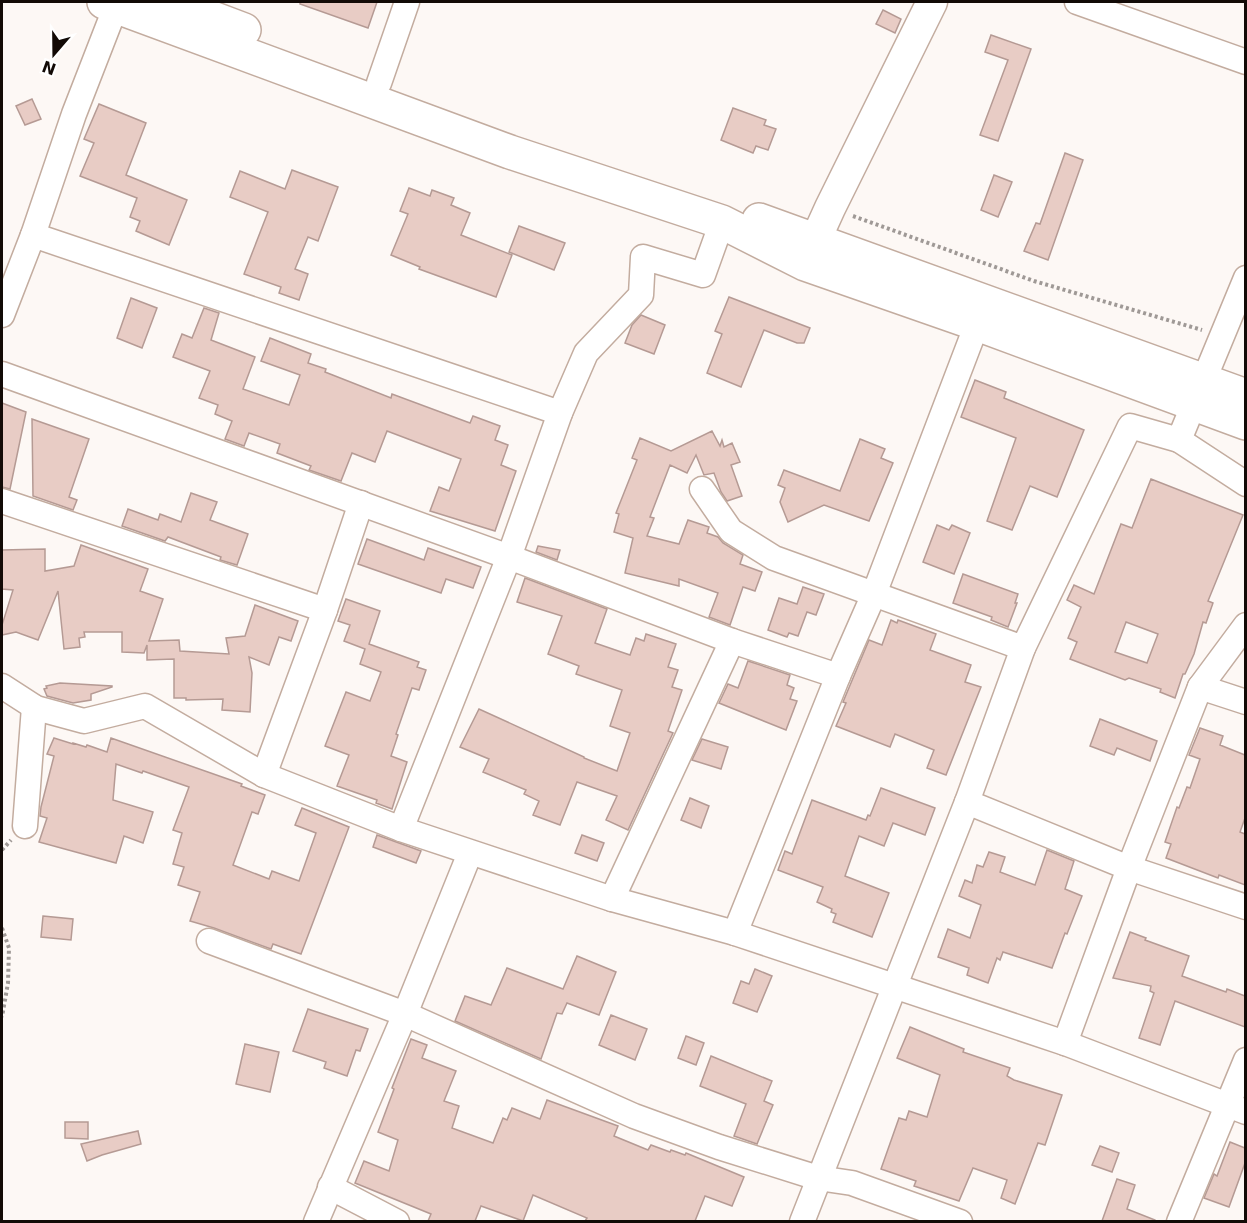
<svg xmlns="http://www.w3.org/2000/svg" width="1247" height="1223" font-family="'DejaVu Sans',sans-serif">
	<rect width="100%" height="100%" fill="#fdf8f5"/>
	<g fill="#e8ccc5" stroke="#b59a94" stroke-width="1.5" fill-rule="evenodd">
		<polygon points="300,2 377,2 368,28 300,4"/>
		<polygon points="883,10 901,19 895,33 876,24"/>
		<polygon points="991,35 1031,49 998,141 980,135 1008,60 985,52"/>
		<polygon points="32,99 41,119 25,125 16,106"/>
		<polygon points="99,104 146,123 126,175 187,200 169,245 136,231 140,221 130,217 137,198 80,176 94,143 84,139"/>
		<polygon points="733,108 766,120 764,125 776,129 768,150 756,146 753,153 721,140"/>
		<polygon points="1065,153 1083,160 1048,260 1024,251 1036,223 1040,224"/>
		<polygon points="292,170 338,187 318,241 308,237 295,269 308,274 299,300 279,293 281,287 244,274 268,212 230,197 240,171 285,189"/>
		<polygon points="994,175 1012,182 998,217 981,210"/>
		<polygon points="409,188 430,196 432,190 454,198 451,205 470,213 461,235 512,255 496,297 419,269 420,267 391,255 408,214 400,211"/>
		<polygon points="519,226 565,243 554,270 509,252"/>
		<polygon points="729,297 810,328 804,343 797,343 764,330 741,387 707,373 722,334 715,331"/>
		<polygon points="131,298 157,308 142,348 117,338"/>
		<polygon points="204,308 219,313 211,340 255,357 243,389 289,405 300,375 261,361 270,338 311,354 308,363 326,369 325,372 391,398 392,394 470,423 473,416 500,426 495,440 508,445 501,465 516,471 495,531 430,511 439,487 449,491 461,459 387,431 375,462 352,453 341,481 309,470 311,466 277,453 280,444 249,433 244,446 225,439 232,421 215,414 218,405 199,398 210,371 173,357 182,334 192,338"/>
		<polygon points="641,315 665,325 654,354 625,343 632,325"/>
		<polygon points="975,380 1006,392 1004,398 1084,430 1057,497 1030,486 1012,530 987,521 1016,438 961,417"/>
		<polygon points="2,403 26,412 10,489 2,487"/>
		<polygon points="32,419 89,439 69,497 77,500 73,510 33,496"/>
		<polygon points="712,431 720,446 722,440 724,447 732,443 740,462 731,465 742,496 727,501 721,492 714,473 704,475 696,455 687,473 670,465 650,517 654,518 647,536 679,544 688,520 709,527 707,533 718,537 723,543 743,555 740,564 762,572 755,591 743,587 730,625 709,617 718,593 679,579 679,586 625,573 633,538 614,532 619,514 616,513 637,460 632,458 640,438 671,451"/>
		<polygon points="860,439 885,449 881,458 893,463 869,521 824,505 788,522 780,502 785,488 778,485 784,470 840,491"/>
		<path d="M1151 479 1243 515 1208 601 1213 603 1206 623 1203 622 1194 654 1185 674H1183L1175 698 1160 692 1161 689 1129 678 1125 680 1070 659 1077 642 1068 638 1081 607 1067 600 1074 585 1094 594 1121 524 1132 528ZM1126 622 1158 634 1147 663 1115 652Z"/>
		<polygon points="191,493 217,502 210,520 248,534 237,565 220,560 221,557 168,537 165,541 122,526 128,509 158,520 160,514 181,522"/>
		<polygon points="937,525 949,530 952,525 970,533 954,574 923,562"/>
		<polygon points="367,539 424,560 428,548 481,567 473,588 446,579 441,593 358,564"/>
		<polygon points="81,545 148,569 140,591 163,599 149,641 179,640 180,651 229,654 226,638 245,636 255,605 298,621 291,641 279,637 269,665 249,657 252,673 250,712 222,710 223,699 186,700 186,698 174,698 174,659 147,660 147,645 144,653 122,652 122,632 84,632 85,637 79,638 80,647 64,649 58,591 38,640 16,632 2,635 2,625 13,590 2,589 2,550 45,549 45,571 74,566"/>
		<polygon points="538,546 560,550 557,560 536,552"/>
		<polygon points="963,574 1018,594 1015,603 1017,603 1008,627 991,620 992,617 953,603"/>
		<polygon points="525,578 607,609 595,643 630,655 636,638 644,641 646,634 676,644 668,667 678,670 672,687 682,690 668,731 673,733 628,830 606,820 617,796 577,782 560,825 533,815 539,801 524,794 526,790 483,772 489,759 460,747 479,709 584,757 584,758 617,771 630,733 610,726 622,690 576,674 579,666 548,654 562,616 517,602"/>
		<polygon points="803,587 824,594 816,615 807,612 798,636 789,633 787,637 768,630 779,598 797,604"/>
		<polygon points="346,599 380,611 369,644 419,662 417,667 426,670 419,690 412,688 396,734 398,735 391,756 407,762 392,809 376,803 377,800 337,786 349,755 325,746 346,692 370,701 381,672 360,664 365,649 344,641 350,625 338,621"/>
		<polygon points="891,620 897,623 898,620 936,634 930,650 971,665 965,682 981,687 946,775 927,768 934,750 895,734 890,747 836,726 846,703 843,702 869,640 882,645"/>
		<polygon points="748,661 790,675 787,685 794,688 790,699 797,701 786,730 719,703 728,684 738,688"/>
		<polygon points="60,683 112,686 112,687 91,694 91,700 73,703 47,696 44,689 47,688 46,686"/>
		<polygon points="1100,719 1157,741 1150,761 1117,748 1114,755 1090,746"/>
		<polygon points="1200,728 1223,736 1220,745 1245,755 1245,818 1240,832 1245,834 1245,885 1219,875 1218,878 1166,858 1171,844 1165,842 1177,807 1179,808 1187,787 1190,788 1200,759 1189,755"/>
		<polygon points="54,738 73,744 73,743 86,747 87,745 107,752 111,738 242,784 241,786 265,795 258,814 252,812 233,865 269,879 272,871 299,881 316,833 295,825 302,808 349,827 301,954 273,944 271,949 214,928 190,921 200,892 178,885 184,867 173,864 182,833 173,830 189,787 143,771 142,773 116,764 113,800 153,812 143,843 124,836 116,863 39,842 47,818 40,816 41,807 54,756 47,754"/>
		<polygon points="702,739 728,747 721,769 692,760"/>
		<polygon points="881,788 935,808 925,835 893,823 884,846 859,836 845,876 889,893 872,937 833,922 836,914 831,912 832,909 817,902 823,887 778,870 785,851 792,854 812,800 866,820 868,815 870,816"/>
		<polygon points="690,798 709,806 701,828 681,820"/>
		<polygon points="377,835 421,851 416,863 373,847"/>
		<polygon points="582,835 604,843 597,861 575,853"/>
		<polygon points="1047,850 1074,861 1065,889 1082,896 1067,934 1065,933 1052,968 1003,952 1000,960 997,958 988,983 967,975 969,968 938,957 948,929 970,938 981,905 959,896 965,880 972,883 977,865 983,867 989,852 1005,857 1000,872 1035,885"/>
		<polygon points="43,916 73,919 71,940 41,937"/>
		<polygon points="1130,932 1146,938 1145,940 1189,956 1182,976 1226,992 1227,989 1245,996 1245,1027 1175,1001 1160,1045 1139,1038 1154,993 1150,991 1151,986 1113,978"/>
		<polygon points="577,956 616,972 599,1015 567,1003 562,1014 557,1013 541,1059 455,1021 465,996 491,1005 507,968 563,989"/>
		<polygon points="755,969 772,976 757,1012 733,1003 741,981 749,984"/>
		<polygon points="308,1009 368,1029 360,1051 356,1050 347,1076 324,1068 326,1062 293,1051"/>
		<polygon points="611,1015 647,1029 635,1060 599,1045"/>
		<polygon points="910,1027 964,1049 963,1052 1010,1068 1007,1076 1014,1080 1062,1095 1045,1145 1038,1143 1015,1204 1001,1198 1007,1180 973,1168 959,1201 914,1186 916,1181 881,1169 899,1118 906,1120 909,1111 927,1117 940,1075 897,1058"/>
		<polygon points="686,1036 704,1043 696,1065 678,1058"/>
		<polygon points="411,1039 427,1045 422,1058 456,1071 444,1101 459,1106 452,1128 493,1143 503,1118 507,1120 512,1108 540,1119 547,1100 618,1126 614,1136 648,1150 651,1145 670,1152 671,1150 685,1155 686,1153 744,1177 732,1206 705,1196 695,1221 585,1221 587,1218 533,1195 523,1221 481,1206 475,1221 428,1221 431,1214 355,1183 364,1161 389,1171 398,1140 378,1132 394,1089 392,1088"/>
		<polygon points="245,1044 279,1052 270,1092 236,1084"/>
		<polygon points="711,1056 772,1081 764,1101 773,1105 757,1144 734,1136 746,1104 700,1086"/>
		<polygon points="65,1122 88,1122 88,1139 65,1138"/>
		<polygon points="138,1131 141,1144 102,1155 87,1161 81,1144"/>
		<polygon points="1230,1142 1245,1148 1245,1163 1229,1207 1204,1198 1214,1174 1217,1176"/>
		<polygon points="1100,1146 1119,1153 1112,1172 1092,1165"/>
		<polygon points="1117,1179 1135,1185 1127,1209 1155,1220 1155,1221 1102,1221"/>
	</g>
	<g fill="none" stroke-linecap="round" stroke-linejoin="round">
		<g stroke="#c3ac9f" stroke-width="27">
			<g id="minor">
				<polyline points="1077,2 1246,62"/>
				<polyline points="379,83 407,2"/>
				<polyline points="33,235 560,413"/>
				<polyline points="2,315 33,235 74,114 116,6"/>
				<polyline points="2,374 509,557 732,641 838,676"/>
				<polyline points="1179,440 1246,484"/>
				<polyline points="702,489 731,531 774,558 1023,648"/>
				<polyline points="2,501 325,610"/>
				<polyline points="2,686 36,708 84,721 145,706 264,775 401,829 612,899 735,933 1065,1043 1246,1112"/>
				<polyline points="1200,687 1246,702"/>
				<polyline points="264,775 325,610 361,503"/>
				<polyline points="967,802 1129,868 1246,907"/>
				<polyline points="25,826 34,707"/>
				<polyline points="401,829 509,557 560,413 586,353 641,295 643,257 703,275 722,222"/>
				<polyline points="612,899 732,641"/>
				<polyline points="735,933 838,676 874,594 977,324"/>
				<polyline points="209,941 405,1014 634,1116 719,1147 818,1178 852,1183 960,1222"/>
				<polyline points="1065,1043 1129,868 1200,687 1246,625"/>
				<polyline points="330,1187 397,1222"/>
				<polyline points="316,1222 405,1014 470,853"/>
				<polyline points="802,1222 967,802 1023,648 1130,426 1179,440 1246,278"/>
				<polyline points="1179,1222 1246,1060"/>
			</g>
		</g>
		<g stroke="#c3ac9f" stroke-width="33">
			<polyline id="tertiary" points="806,261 830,208 932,2"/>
		</g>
		<g stroke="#c3ac9f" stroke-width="36">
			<g id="trunk">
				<polyline points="104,2 510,152 722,222 805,264 977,324 1246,423"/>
				<polyline points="170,2 244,30"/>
				<polyline points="759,220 1246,396"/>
			</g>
		</g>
		<g stroke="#9f9996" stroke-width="4" stroke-dasharray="3 3" stroke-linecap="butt">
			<polyline points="853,216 1034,281 1202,330"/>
			<polyline points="2,850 11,840"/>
			<polyline points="2,928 9,948 8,983 2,1017"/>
		</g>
		<use href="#minor" stroke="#fff" stroke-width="24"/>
		<use href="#tertiary" stroke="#fff" stroke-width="30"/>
		<use href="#trunk" stroke="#fff" stroke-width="33"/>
	</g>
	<rect width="1247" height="1223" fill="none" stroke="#120a06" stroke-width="6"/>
	<g transform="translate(54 54) rotate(200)" stroke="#ffffff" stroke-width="4.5" paint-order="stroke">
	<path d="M0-4.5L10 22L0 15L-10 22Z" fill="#120a06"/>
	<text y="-9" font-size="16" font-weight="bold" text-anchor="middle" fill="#120a06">N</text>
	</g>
</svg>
